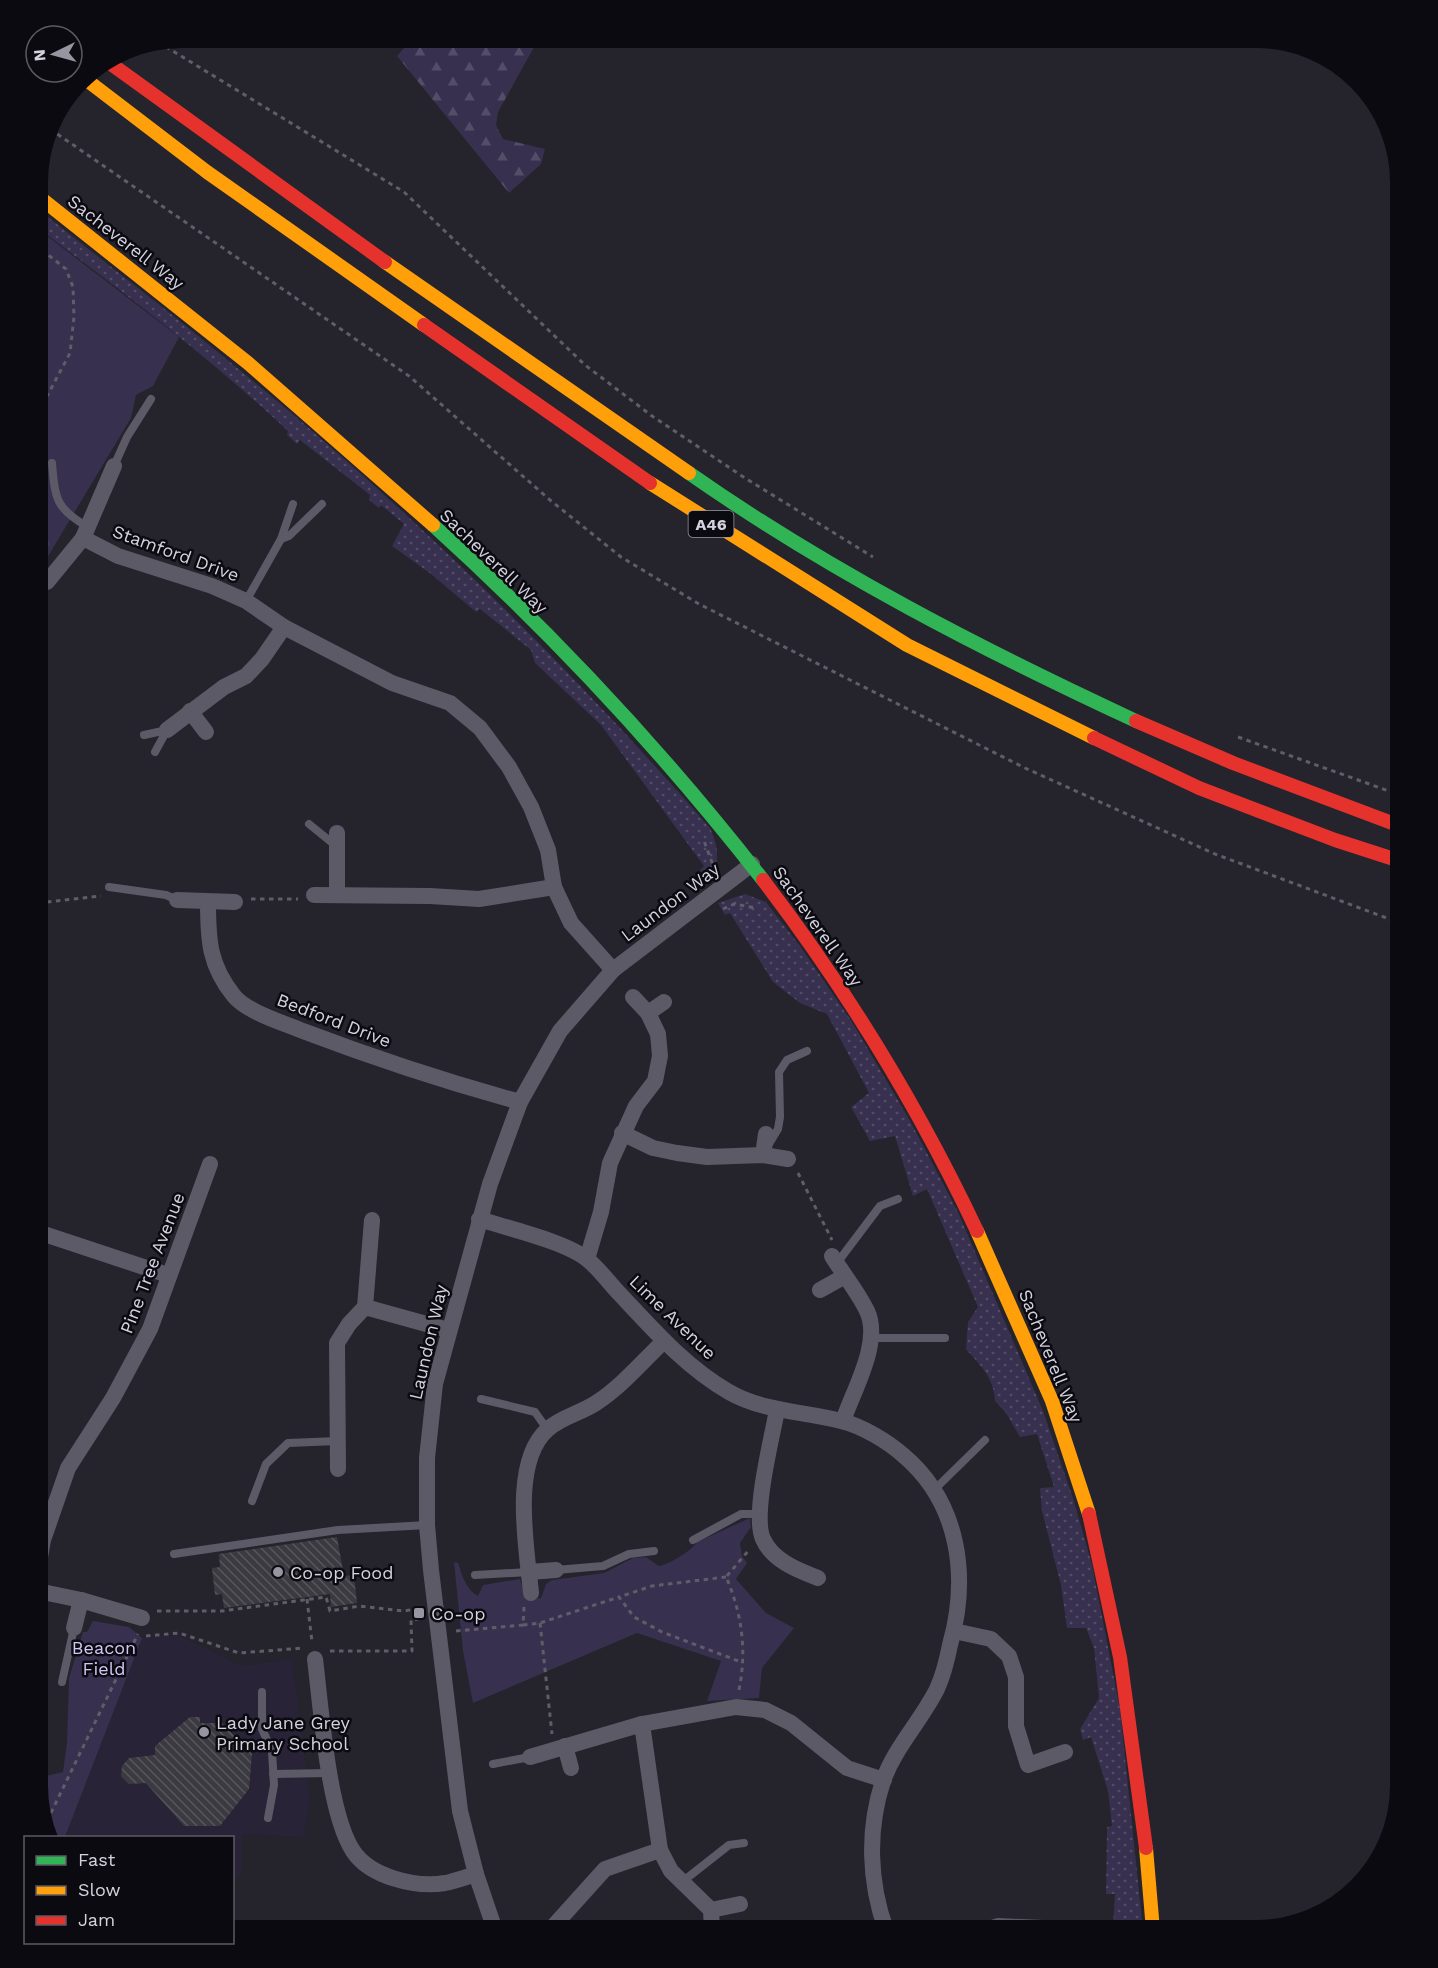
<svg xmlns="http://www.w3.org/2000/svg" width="1438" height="1968" font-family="'Work Sans',sans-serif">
	<defs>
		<pattern id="grass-dots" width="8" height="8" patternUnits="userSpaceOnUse" patternTransform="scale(1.5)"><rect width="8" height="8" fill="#37304f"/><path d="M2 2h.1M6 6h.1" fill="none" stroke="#534d68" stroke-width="1.8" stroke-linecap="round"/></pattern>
		<pattern id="forest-firs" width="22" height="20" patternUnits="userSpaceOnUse" patternTransform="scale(1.5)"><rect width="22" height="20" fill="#37304f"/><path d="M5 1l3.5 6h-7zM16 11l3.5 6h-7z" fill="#534d68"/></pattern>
		<pattern id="building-back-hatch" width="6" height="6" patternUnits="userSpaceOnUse" patternTransform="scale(1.5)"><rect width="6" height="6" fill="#3b3a41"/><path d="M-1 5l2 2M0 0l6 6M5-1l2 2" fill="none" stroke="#56565c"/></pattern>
	</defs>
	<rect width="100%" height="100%" fill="#25232c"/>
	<polygon fill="#282337" points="178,1635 242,1666 292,1659 310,1798 304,1837 243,1834 241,1877 233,1876 232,1838 65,1838 142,1638"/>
	<g fill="url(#grass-dots)">
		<path d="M38 209C100 259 164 307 225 358 400 500 562 658 710 828 718 845 723 867 704 879L699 872 704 866 601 725 535 663 531 650 480 609 476 612 431 574 392 546 404 524 381 505 379 508 369 500 370 495 300 440 297 444 287 435 288 431C209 357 124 293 38 228Z"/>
		<path d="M745 894 766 902 800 946 852 1022 909 1119 958 1212 1043 1411 1073 1498 1092 1565 1120 1709 1143 1930H1120V1925L1113 1926 1115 1894H1106L1107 1827 1112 1826 1108 1791 1091 1737 1083 1740 1080 1729 1099 1698 1094 1648 1086 1628H1067L1061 1585 1042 1511 1040 1488 1054 1487 1037 1434 1020 1437 1006 1413 995 1401C994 1378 981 1366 966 1349L968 1322 978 1307 927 1189 913 1196 895 1136 870 1141 851 1107 869 1093 827 1014 800 1003 773 982 730 913 725 915 718 903Z"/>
	</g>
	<polygon fill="url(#forest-firs)" points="413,38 539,38 498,112 496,125 503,139 545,149 541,164 509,193 397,56"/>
	<g fill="#37304f">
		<polygon points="38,229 179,337 153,386 136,395 131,418 38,573"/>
		<path d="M750 1518 751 1527 740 1543 742 1556 747 1563 736 1579 766 1613 794 1628 762 1668 759 1698 707 1701 721 1661 637 1633 473 1703 463 1651 454 1562 458 1563C462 1575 466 1590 478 1596L483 1585 520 1579 526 1600 541 1598 546 1584 552 1580 604 1573 633 1558 646 1557 659 1566C670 1564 691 1551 697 1542Z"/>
		<polygon points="93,1621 129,1627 142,1638 65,1837 51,1837 38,1778 63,1772 67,1742 69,1678 83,1632 87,1632"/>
	</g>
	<g fill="url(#building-back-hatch)">
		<polygon points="337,1537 344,1576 354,1575 357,1603 331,1607 330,1594 224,1608 222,1594 215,1595 212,1568 220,1567 219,1554"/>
		<polygon points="190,1717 200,1717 200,1723 222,1723 252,1754 249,1789 220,1826 184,1826 146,1783 129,1784 121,1776 122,1766 129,1758 155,1755 155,1746"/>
	</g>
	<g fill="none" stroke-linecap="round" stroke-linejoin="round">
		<g stroke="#605d68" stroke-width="3" stroke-dasharray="4.5 4.5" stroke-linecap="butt">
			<polyline points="158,42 404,192 585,365 652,416 745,478 873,557"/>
			<polyline points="50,129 409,376 550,500 621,557 699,604 1025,768 1215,854 1400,923"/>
			<polyline points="38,413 70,353 74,317 73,287 66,269 38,247"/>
			<polyline points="38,508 44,499"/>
			<polyline points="38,561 47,548 46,529 38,515"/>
			<polyline points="1238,737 1400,795"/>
			<polyline points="701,882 698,877 713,865 704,841"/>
			<polyline points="251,899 298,899"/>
			<polyline points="38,903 101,896"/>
			<polyline points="723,909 734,904 756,908"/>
			<polyline points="798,1173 832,1240"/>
			<polyline points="726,1577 652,1586 619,1597 634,1617 662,1632 741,1662"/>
			<polyline points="307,1599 312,1642"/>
			<polyline points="524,1607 523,1625 540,1623 619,1597"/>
			<polyline points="157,1611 222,1611 326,1597 330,1611 359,1606 404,1611 415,1609 418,1619"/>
			<polyline points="540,1623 552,1734"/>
			<polyline points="456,1631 523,1625"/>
			<polyline points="146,1636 179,1633 239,1653 304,1648"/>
			<polyline points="330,1651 412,1651 411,1620 418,1619"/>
			<path d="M739 1690C747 1651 742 1613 726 1577L749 1550"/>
			<polyline points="42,1802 54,1838"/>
			<polyline points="47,1821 138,1634"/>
		</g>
		<g stroke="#5d5a67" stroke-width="8">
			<path d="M52 463C55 499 56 509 88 527"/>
			<polyline points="114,466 127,437 151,399"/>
			<polyline points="293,504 281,539 289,536 322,504"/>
			<polyline points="38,596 47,582"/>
			<polyline points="246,601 281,539"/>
			<polyline points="144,735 167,730 155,752"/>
			<polyline points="309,824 336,846"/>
			<polyline points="109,887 166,895 177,900"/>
			<polyline points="769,1144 778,1129 780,1117 779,1072 787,1060 807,1051"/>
			<polyline points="837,1263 880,1206 898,1199"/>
			<polyline points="871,1338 945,1338"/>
			<polyline points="481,1399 535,1412 547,1429"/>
			<polyline points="934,1490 985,1440"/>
			<polyline points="252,1501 266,1464 288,1443 337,1441"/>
			<polyline points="693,1540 741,1514 761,1514"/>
			<polyline points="174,1554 338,1530 427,1525"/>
			<polyline points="556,1570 603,1566 629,1554 654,1551"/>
			<polyline points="475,1575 529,1572"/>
			<polyline points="62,1682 74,1628"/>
			<polyline points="262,1692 262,1729 272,1751 274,1785 268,1818"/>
			<polyline points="493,1764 530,1757"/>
			<polyline points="38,1773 43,1771"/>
			<polyline points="273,1774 330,1773"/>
			<polyline points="682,1882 729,1845 744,1843"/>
		</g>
		<g stroke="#5d5a67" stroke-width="16">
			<polyline points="83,538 118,556 212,586 246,601 284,627 392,683 450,703 480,728 509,767 531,807 548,850 554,887 571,923 613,970"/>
			<polyline points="47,582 83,538 114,466"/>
			<polyline points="190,711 206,732"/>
			<polyline points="167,730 224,687 246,676 262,659 284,627"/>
			<polyline points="314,895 430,896 479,899 554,887"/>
			<polyline points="337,895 337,833"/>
			<polyline points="177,900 235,902"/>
			<path d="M208 902C208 940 209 965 234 996 247 1012 284 1023 303 1031 374 1058 447 1082 520 1102"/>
			<polyline points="648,1013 664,1002"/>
			<polyline points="622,1133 653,1148 677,1153 707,1157 763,1155 788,1159"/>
			<polyline points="763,1155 766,1134"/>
			<path d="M479 1219C507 1228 567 1242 588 1260 598 1268 607 1280 616 1290 650 1326 685 1367 729 1392 764 1412 803 1411 841 1421 862 1426 887 1441 903 1455 960 1503 969 1577 950 1645 947 1660 943 1676 937 1689 921 1721 895 1747 883 1781 867 1830 869 1882 886 1930"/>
			<polyline points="38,1232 168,1275"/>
			<path d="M832 1256C843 1274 858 1292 867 1311 882 1342 853 1391 843 1421"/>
			<polyline points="587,1259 601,1212 610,1163 636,1106 655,1081 660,1056 658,1034 648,1013 633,997"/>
			<polyline points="820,1290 845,1276"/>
			<polyline points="365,1307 372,1220"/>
			<path d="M777 1410C772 1438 752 1515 763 1539 772 1560 797 1570 818 1578"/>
			<polyline points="338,1469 337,1343 349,1324 365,1307 448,1330"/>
			<polyline points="38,1569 43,1540 68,1468 113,1398 150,1329 210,1164"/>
			<polyline points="529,1572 556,1570"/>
			<polyline points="38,1591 81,1600 142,1618"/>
			<path d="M531 1593C527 1549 510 1462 548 1429 561 1417 581 1413 596 1403 622 1386 642 1362 664 1341"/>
			<polyline points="74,1628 81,1600"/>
			<polyline points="954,1631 991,1639 1009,1656 1016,1677 1016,1726 1028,1765 1065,1752"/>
			<path d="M315 1659C321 1707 328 1813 353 1851 370 1877 416 1888 445 1883 455 1881 466 1877 476 1874"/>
			<polyline points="565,1746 571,1768"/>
			<polyline points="530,1757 642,1724"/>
			<polyline points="711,1910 740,1904"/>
			<polyline points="495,1930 476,1874 460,1811 431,1570 427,1525 427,1458 435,1384 490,1184 520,1102 560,1031 613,970 752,864"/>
			<polyline points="550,1930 605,1869 660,1850"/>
			<polyline points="712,1930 711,1910 671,1871 660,1850 642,1724 736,1707 765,1710 791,1723 847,1768 884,1780"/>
			<polyline points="986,1930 998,1926 1043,1928 1043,1930"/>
		</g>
		<g stroke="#30b455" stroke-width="14">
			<path d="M689 473C829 571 981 649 1136 721"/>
			<path d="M433 525C552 633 664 753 763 880"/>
		</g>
		<g stroke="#ff9f0a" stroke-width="14">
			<polyline points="84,78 207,172 424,325"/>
			<polyline points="38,196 248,363 433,525"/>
			<polyline points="385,262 689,473"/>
			<polyline points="650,483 907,645 1094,738"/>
			<polyline points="977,1231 1052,1401 1089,1514"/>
			<polyline points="1146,1848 1153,1930"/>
		</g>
		<g stroke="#e5322d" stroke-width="14">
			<polyline points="107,61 385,262"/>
			<polyline points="424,325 650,483"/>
			<polyline points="1136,721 1233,763 1400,826"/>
			<polyline points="1094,738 1199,788 1335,840 1400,861"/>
			<path d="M763 880C847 990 918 1106 977 1231"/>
			<polyline points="1089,1514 1120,1657 1146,1848"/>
		</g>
	</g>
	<g fill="#97959f" stroke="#0c0a11" stroke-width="2">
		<circle cx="278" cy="1572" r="6"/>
		<rect x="413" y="1607" width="12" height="12" rx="3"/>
		<circle cx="204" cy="1732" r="6"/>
	</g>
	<g text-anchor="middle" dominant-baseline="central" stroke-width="5" stroke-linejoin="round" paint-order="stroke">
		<rect fill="#0c0a11" stroke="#9896a0" stroke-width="1.5" x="688.5" y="511" width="45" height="26" rx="4.5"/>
		<g font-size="16" font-weight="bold" fill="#d4d2dd">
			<text x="711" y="524">A46</text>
		</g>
		<g font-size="18" fill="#d4d2dd" stroke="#0c0a11">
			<text transform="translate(126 242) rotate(38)">Sacheverell Way</text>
			<text transform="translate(176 553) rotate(20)">Stamford Drive</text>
			<text transform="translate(494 561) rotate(44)">Sacheverell Way</text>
			<text transform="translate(670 902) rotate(-37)">Laundon Way</text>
			<text transform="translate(818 926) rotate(55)">Sacheverell Way</text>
			<text transform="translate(334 1020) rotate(21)">Bedford Drive</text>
			<text transform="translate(152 1263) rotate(-69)">Pine Tree Avenue</text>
			<text transform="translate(673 1317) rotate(44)">Lime Avenue</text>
			<text transform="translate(428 1342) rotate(-77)">Laundon Way</text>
			<text transform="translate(1051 1356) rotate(68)">Sacheverell Way</text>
		</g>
		<g font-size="18" fill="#d4d2dd" stroke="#0c0a11" text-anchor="start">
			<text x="290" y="1572">Co-op Food</text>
			<text x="431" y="1613">Co-op</text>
			<text x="216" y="1722">Lady Jane Grey<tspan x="216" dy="21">Primary School</tspan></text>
		</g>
		<g font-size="18" fill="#d0c7f4" stroke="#0c0a11">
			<text x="104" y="1647">Beacon<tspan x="104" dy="21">Field</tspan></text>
		</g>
	</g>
	<path d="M0 0H1438V1968H0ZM182 48H1256A134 134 0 0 1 1390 182V1786A134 134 0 0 1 1256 1920H182A134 134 0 0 1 48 1786V182A134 134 0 0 1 182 48Z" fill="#0c0a11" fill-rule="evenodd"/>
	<rect x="24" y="1836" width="210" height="108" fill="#0c0a11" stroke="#5c5a63" stroke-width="1.5"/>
	<rect x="36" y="1856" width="30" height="9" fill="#30b455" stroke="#5c5a63" stroke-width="1.5"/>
	<text x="78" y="1866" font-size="18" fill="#d4d2dd">Fast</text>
	<rect x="36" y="1886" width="30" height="9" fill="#ff9f0a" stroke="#5c5a63" stroke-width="1.5"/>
	<text x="78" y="1896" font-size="18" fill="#d4d2dd">Slow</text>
	<rect x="36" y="1916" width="30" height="9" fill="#e5322d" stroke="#5c5a63" stroke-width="1.5"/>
	<text x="78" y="1926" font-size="18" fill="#d4d2dd">Jam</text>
	<g transform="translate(54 54) rotate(265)"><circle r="28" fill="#0c0a11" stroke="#5c5a63" stroke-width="1.5"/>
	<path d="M0-4.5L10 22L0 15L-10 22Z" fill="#97959f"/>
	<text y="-9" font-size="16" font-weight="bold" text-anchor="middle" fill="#d4d2dd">N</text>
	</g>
</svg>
